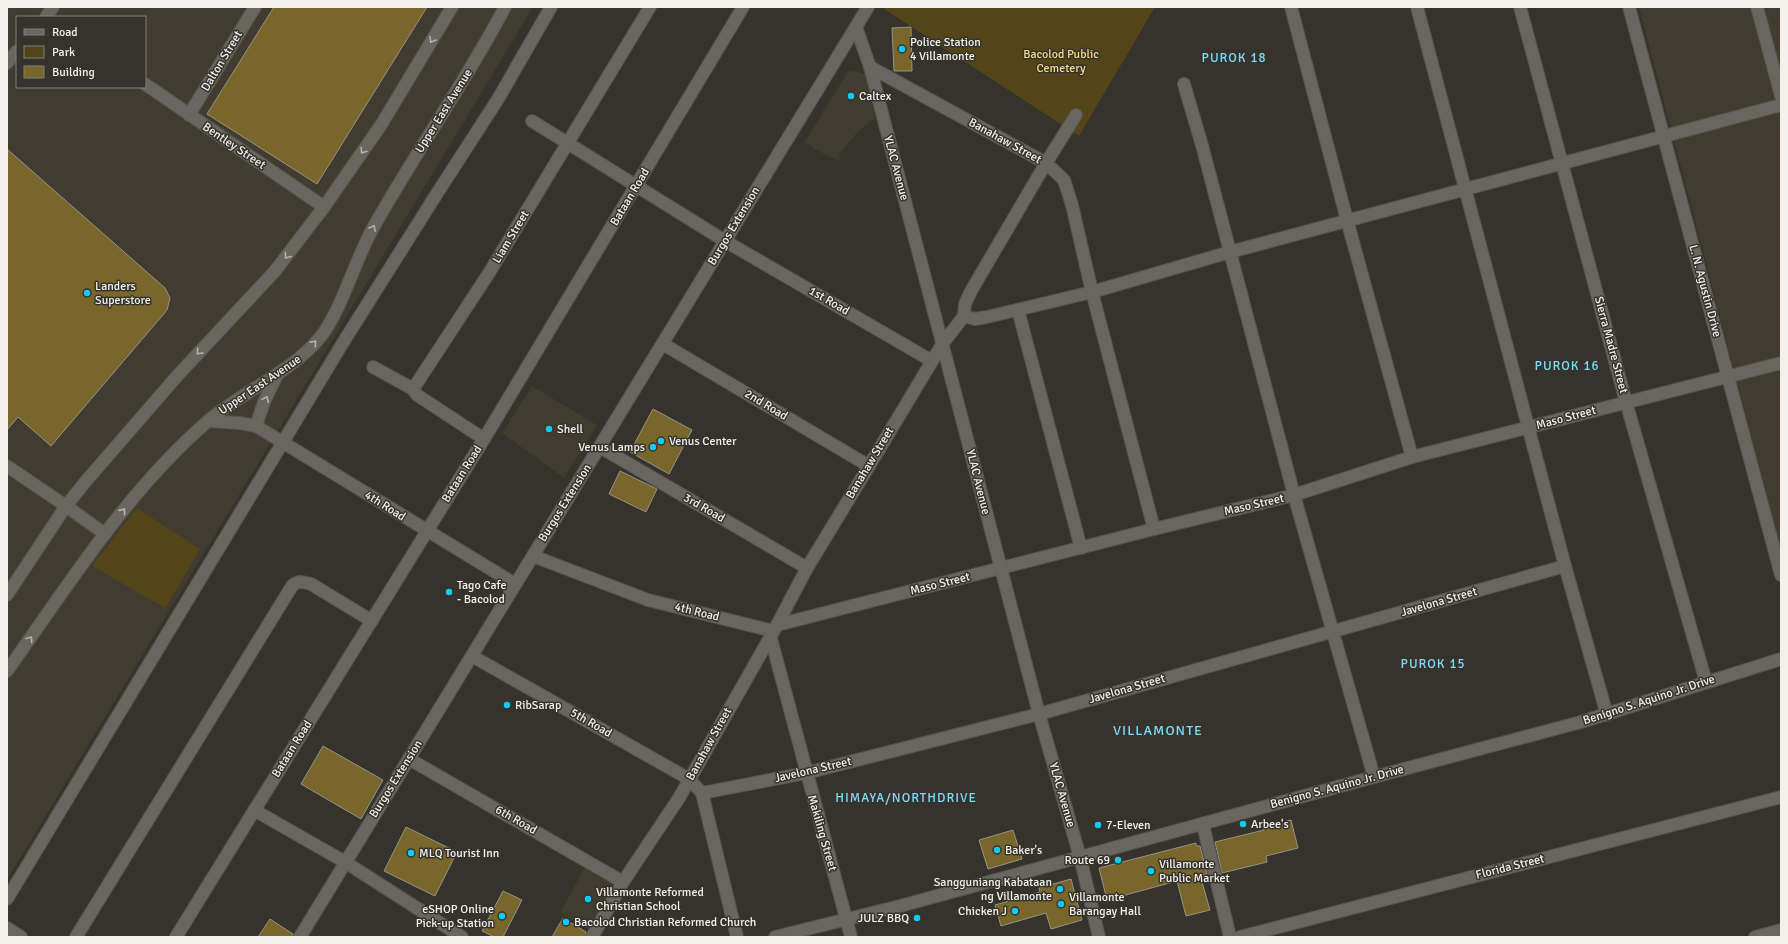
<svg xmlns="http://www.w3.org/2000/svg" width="1788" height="944" font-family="Signika,sans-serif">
	<rect width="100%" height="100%" fill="#35332c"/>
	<g fill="#413c2f" fill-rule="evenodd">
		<path d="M7 7H533L7 880ZM17 17H145V87H17Z"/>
		<polygon points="1639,7 1781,7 1781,550 1677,152"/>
		<polygon points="849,70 865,74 875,118 858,131 841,152 839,161 818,151 805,142"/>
		<polygon points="532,386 597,425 564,478 502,433"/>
		<polygon points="585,867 616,884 591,930 560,913"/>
	</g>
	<g fill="#534518">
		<polygon points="886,7 1155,7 1079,136 884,9"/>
		<polygon points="137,508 200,549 165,608 92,566"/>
	</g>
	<g fill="#79662b" stroke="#95928a">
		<polygon points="274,7 427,7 317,184 207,114"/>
		<polygon points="911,27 912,71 894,71 892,28"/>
		<polygon points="7,149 165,288 170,298 167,310 51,446 18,417 7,430"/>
		<polygon points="653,409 692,430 669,474 630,452"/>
		<polygon points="620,471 657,489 646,512 609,494"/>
		<polygon points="323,746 383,780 361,819 301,784"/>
		<polygon points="1291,820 1298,848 1266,856 1267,862 1222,873 1215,842 1264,830 1263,827"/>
		<polygon points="406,827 457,852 435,896 384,871"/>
		<polygon points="1013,830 1022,859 988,869 979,840"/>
		<polygon points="1196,843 1196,846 1200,846 1207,874 1200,875 1210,910 1186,916 1177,881 1107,900 1099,868"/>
		<polygon points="1071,879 1082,920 1051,929 1046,913 1001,926 995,905 1040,892 1039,888"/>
		<polygon points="503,891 522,900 503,937 494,937 482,931"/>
		<polygon points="563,918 586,932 585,937 552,937"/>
		<polygon points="270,919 293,934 293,937 258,937"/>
	</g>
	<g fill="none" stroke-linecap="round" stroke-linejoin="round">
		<g stroke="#54534c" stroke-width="14">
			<g id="minor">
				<polyline points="1291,7 1347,220 1412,457"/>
				<polyline points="1417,7 1565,566 1607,715"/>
				<polyline points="1520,7 1626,402 1706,682"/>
				<polyline points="1757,7 1781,96"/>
				<polyline points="46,17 53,7"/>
				<polyline points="7,63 17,51"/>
				<polyline points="145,84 324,207"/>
				<polyline points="1184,84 1203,149 1294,495 1374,777"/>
				<polyline points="189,115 255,7"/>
				<polyline points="1076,115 1046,163 1064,180 1072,205 1092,292 1154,529"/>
				<polyline points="532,121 725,241 932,361"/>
				<polyline points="1018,310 1081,548"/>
				<polyline points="964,316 975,319 987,317 1092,292 1230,252 1781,105"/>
				<polyline points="663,344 869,466"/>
				<polyline points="373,367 413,389"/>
				<polyline points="208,421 240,423 256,426 515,584"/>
				<polyline points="256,426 264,402 278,373"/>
				<polyline points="484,439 417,395 413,389 489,273 650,7"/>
				<polyline points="600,447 807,568"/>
				<polyline points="7,466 66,506"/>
				<polyline points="533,556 648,600 773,631"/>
				<polyline points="777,625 1154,529 1294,495 1412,457 1781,363"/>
				<polyline points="770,635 851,937"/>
				<polyline points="472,656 689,779 702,793 806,773 1039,714 1565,566"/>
				<polyline points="409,759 623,882"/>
				<polyline points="702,793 737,937"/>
				<polyline points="254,810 345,862"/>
				<polyline points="1203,825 1230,937"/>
				<polyline points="7,899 344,341 436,195 498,99 551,7"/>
				<polyline points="7,928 21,937"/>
				<path d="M76 937 292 586C298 580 303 582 311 584L372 621"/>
				<polyline points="176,937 484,439 743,7"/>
				<polyline points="592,937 623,882 679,798 777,625 807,568 869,466 943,343 964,316 965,304 971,291 1046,163 870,67"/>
				<polyline points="1240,937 1781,797"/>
				<polyline points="1755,937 1781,930"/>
			</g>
		</g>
		<g stroke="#54534c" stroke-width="14">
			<g id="tertiary">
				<polyline points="1629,7 1781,575"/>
				<polyline points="856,27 870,67 1039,714 1080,857 1099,937"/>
				<polyline points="66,506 105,534"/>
				<polyline points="7,595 66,506 86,481 178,375 275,271 324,207 381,125 452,7"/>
				<path d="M7 671C69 584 127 491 208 421 244 390 292 373 322 335 343 306 355 260 373 228 415 153 465 83 505 7"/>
			</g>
		</g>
		<g stroke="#54534c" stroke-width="14">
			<g id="secondary">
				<polyline points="345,862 462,937"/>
				<polyline points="300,937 868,7"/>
				<polyline points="775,937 900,906 1374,777 1581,722 1781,659"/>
			</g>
		</g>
		<use href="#minor" stroke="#68665e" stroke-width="12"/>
		<use href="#tertiary" stroke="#68665e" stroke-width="12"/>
		<use href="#secondary" stroke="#68665e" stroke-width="12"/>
	</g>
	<defs><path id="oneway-chevron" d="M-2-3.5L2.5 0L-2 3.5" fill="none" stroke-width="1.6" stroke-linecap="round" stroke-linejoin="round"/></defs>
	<g stroke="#b4b2ac">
		<use href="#oneway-chevron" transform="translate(432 40) rotate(121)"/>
		<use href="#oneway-chevron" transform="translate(363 151) rotate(124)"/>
		<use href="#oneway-chevron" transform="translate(373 228) rotate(-61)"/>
		<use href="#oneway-chevron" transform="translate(287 256) rotate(127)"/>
		<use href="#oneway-chevron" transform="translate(314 343) rotate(-49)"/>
		<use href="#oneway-chevron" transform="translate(199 352) rotate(133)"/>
		<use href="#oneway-chevron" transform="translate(266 399) rotate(-66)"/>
		<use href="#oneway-chevron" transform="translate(123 511) rotate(-51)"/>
		<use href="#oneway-chevron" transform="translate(30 639) rotate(-54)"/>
	</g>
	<g fill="#10cafa" stroke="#35332c" stroke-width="1.5">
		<circle cx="902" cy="49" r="4"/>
		<circle cx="851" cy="96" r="4"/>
		<circle cx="87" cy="293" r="4"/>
		<circle cx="549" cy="429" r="4"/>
		<circle cx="661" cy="441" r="4"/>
		<circle cx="653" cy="447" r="4"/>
		<circle cx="449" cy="592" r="4"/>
		<circle cx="507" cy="705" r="4"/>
		<circle cx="1243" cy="824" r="4"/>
		<circle cx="1098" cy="825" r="4"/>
		<circle cx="997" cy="850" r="4"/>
		<circle cx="411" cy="853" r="4"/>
		<circle cx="1118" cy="860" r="4"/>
		<circle cx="1151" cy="871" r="4"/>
		<circle cx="1060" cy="889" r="4"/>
		<circle cx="588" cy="899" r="4"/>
		<circle cx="1061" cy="904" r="4"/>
		<circle cx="1015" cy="911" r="4"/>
		<circle cx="502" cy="916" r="4"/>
		<circle cx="917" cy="918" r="4"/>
		<circle cx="566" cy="922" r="4"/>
	</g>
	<g text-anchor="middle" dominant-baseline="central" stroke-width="3" stroke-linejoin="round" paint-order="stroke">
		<g font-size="12" fill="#f2f1ec" stroke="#35332c" text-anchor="start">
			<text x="910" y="42">Police Station<tspan x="910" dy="14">4 Villamonte</tspan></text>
			<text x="859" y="96">Caltex</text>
			<text x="95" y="286">Landers<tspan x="95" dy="14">Superstore</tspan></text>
			<text x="557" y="429">Shell</text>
			<text x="669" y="441">Venus Center</text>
			<text x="645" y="447" text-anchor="end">Venus Lamps</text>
			<text x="457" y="585">Tago Cafe<tspan x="457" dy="14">- Bacolod</tspan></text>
			<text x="515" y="705">RibSarap</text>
			<text x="1251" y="824">Arbee's</text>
			<text x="1106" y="825">7-Eleven</text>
			<text x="1005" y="850">Baker's</text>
			<text x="419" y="853">MLQ Tourist Inn</text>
			<text x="1110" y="860" text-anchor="end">Route 69</text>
			<text x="1159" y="864">Villamonte<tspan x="1159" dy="14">Public Market</tspan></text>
			<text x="1052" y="882" text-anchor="end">Sangguniang Kabataan<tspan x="1052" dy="14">ng Villamonte</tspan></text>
			<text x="596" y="892">Villamonte Reformed<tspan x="596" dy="14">Christian School</tspan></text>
			<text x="1069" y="897">Villamonte<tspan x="1069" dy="14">Barangay Hall</tspan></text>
			<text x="494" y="909" text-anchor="end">eSHOP Online<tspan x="494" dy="14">Pick-up Station</tspan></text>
			<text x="1007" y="911" text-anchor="end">Chicken J</text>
			<text x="909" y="918" text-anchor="end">JULZ BBQ</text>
			<text x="574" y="922">Bacolod Christian Reformed Church</text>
		</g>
		<g font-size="12" fill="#f9db85" stroke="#35332c">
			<text x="1061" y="54">Bacolod Public<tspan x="1061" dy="14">Cemetery</tspan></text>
		</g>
		<g font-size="12" fill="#f2f1ec" stroke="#35332c">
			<text transform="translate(222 61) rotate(-59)">Dalton Street</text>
			<text transform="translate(444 111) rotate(-58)">Upper East Avenue</text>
			<text transform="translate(1005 141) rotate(29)">Banahaw Street</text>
			<text transform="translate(234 146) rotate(34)">Bentley Street</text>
			<text transform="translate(896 168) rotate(75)">YLAC Avenue</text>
			<text transform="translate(630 197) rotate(-59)">Bataan Road</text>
			<text transform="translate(734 226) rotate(-59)">Burgos Extension</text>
			<text transform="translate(511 237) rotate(-59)">Liam Street</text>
			<text transform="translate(1705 291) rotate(75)">L. N. Agustin Drive</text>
			<text transform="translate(829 301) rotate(30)">1st Road</text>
			<text transform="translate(1611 345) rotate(75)">Sierra Madre Street</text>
			<text transform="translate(260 385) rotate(-34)">Upper East Avenue</text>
			<text transform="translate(766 405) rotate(31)">2nd Road</text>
			<text transform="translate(1566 418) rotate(-15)">Maso Street</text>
			<text transform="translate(870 463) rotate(-59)">Banahaw Street</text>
			<text transform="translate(462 474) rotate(-58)">Bataan Road</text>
			<text transform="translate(978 482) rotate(76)">YLAC Avenue</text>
			<text transform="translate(565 503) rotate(-58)">Burgos Extension</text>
			<text transform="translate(1254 505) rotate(-13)">Maso Street</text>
			<text transform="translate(385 506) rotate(32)">4th Road</text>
			<text transform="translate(704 508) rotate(30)">3rd Road</text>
			<text transform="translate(940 584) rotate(-14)">Maso Street</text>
			<text transform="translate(1439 602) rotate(-16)">Javelona Street</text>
			<text transform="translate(697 612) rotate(14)">4th Road</text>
			<text transform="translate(1127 689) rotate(-16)">Javelona Street</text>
			<text transform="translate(1649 700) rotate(-18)">Benigno S. Aquino Jr. Drive</text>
			<text transform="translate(591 723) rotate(30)">5th Road</text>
			<text transform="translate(709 744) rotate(-61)">Banahaw Street</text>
			<text transform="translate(292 749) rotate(-58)">Bataan Road</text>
			<text transform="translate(813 770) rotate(-13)">Javelona Street</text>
			<text transform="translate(396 779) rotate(-58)">Burgos Extension</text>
			<text transform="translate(1337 787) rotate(-15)">Benigno S. Aquino Jr. Drive</text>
			<text transform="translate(1062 795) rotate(74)">YLAC Avenue</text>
			<text transform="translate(516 820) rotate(30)">6th Road</text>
			<text transform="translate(822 833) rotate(74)">Makiling Street</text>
			<text transform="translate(1510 867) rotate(-14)">Florida Street</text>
		</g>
		<g font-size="13" letter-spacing="1" fill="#7ddafb" stroke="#35332c">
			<text x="1234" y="58">PUROK 18</text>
			<text x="1567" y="366">PUROK 16</text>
			<text x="1433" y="664">PUROK 15</text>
			<text x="906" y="798">HIMAYA/NORTHDRIVE</text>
		</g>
		<g font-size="14" letter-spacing="1" fill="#7ddafb" stroke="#35332c">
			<text x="1158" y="730">VILLAMONTE</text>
		</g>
	</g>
	<rect width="1788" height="944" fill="none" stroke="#f2f1ec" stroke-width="16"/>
	<rect x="16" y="16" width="130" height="72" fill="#35332c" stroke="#817f79"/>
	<rect x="24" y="29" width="20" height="6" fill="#68665e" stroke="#817f79"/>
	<text x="52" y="36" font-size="12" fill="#f2f1ec">Road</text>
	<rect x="24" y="46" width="20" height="12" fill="#534518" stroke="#817f79"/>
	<text x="52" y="56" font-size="12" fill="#f2f1ec">Park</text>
	<rect x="24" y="66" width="20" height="12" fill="#79662b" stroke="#817f79"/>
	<text x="52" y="76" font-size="12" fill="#f2f1ec">Building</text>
</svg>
